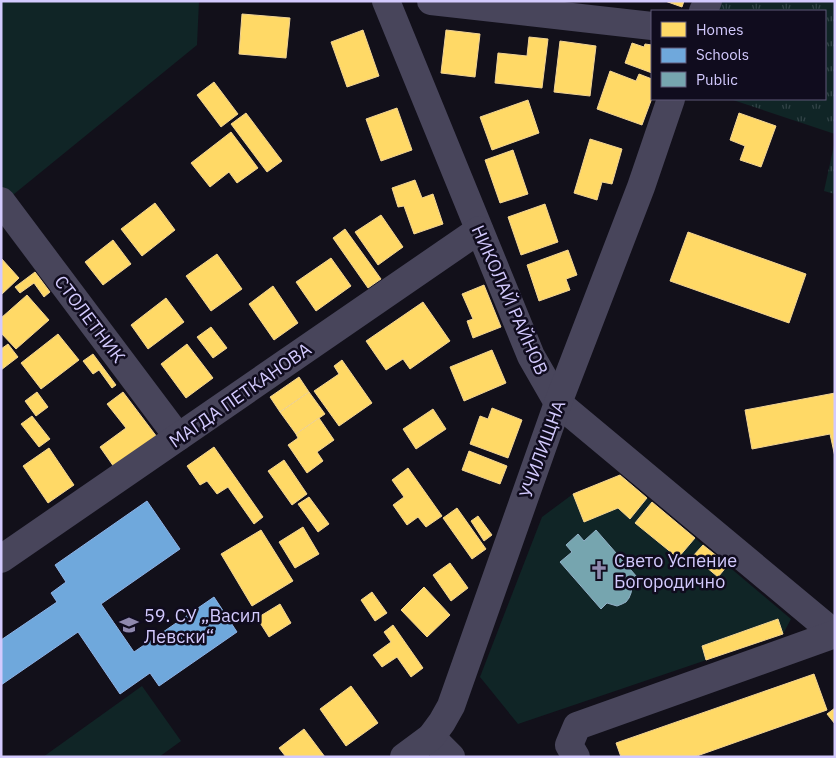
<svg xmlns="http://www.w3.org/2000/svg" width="836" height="758" font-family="'IBM Plex Sans',sans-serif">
	<defs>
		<pattern id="grass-tufts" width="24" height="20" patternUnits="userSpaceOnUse" patternTransform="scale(1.25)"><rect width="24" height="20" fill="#102526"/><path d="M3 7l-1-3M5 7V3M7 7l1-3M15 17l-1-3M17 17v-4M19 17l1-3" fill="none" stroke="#324347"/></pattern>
	</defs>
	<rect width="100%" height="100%" fill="#12101a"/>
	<g fill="url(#grass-tufts)">
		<polygon points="708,1 835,1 835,134 730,99 825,99 825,11 703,11"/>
		<polygon points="835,141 835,194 824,191"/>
	</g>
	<g fill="#102526">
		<polygon points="1,1 199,1 197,45 3,203 1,201"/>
		<polygon points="620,475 791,619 783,634 518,724 480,677 542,517 573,494"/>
		<polygon points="142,686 181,741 159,757 43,757"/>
	</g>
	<g fill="#ffd966" stroke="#f2d494">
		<polygon points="665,1 684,1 682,7"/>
		<polygon points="242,14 290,18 286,58 239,54"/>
		<polygon points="363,30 379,76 347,87 331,42"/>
		<polygon points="446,30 480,34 475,77 441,73"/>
		<polygon points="529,37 548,39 542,88 495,83 498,53 527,56"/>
		<polygon points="560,41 596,46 590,96 554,92"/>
		<polygon points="632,43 644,47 645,44 652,45 652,73 625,63"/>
		<polygon points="610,71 636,81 639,74 652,79 652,98 642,125 597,109"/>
		<polygon points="214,82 238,114 221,127 197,95"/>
		<polygon points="528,100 539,133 492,150 480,117"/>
		<polygon points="397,108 412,150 381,161 366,119"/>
		<polygon points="246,113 282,161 267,172 231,124"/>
		<polygon points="739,113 776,126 761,167 740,160 745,146 730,140"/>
		<polygon points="231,132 258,168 237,183 229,172 210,187 191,163"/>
		<polygon points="590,139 622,149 612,184 602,182 597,200 574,193"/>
		<polygon points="513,150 528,194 500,203 485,160"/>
		<polygon points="415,180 422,198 433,194 443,224 414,234 404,206 398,207 392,188"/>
		<polygon points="155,203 175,230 142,256 121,229"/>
		<polygon points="545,204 558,242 521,255 508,217"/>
		<polygon points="381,215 403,247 378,265 355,232"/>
		<polygon points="345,229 381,279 368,288 333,238"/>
		<polygon points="688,232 806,274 789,323 670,281"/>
		<polygon points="113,240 131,264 103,285 85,262"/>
		<polygon points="568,250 577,275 566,279 570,290 539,301 527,265"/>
		<polygon points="217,254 242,289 211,311 186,276"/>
		<polygon points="1,258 19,278 1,295"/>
		<polygon points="331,258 351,286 316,311 296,282"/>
		<polygon points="35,272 50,292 44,297 34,283 20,293 15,287"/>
		<polygon points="484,285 501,327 473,338 467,321 473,319 462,294"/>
		<polygon points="273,286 298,323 274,340 249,304"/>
		<polygon points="27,295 49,320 16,349 1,333 1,318"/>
		<polygon points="166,298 184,322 148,349 131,325"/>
		<polygon points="423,302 450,341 410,369 403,359 386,370 366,341"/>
		<polygon points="211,327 227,348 213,358 197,337"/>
		<polygon points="58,334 79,360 41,389 21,363"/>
		<polygon points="8,344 18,357 1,370 1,349"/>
		<polygon points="187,344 213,378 186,398 161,364"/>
		<polygon points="492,350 506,383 464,401 450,367"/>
		<polygon points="93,354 116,385 112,388 99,370 93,374 83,361"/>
		<polygon points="342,360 372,403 339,426 314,391 339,374 334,366"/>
		<polygon points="299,377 309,392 280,412 270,397"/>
		<polygon points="37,392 48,407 36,416 25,401"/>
		<polygon points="123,392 157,437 114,467 100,447 126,428 107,404"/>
		<polygon points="309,392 325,414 296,434 280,412"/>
		<polygon points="835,393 835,457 830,434 752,449 745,410"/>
		<polygon points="492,408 522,420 508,458 470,444 480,416 488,419"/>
		<polygon points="433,409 446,429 416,449 403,429"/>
		<polygon points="32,416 50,439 39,447 21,424"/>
		<polygon points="319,418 334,440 317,452 323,461 307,473 288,445 298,438 296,434"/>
		<polygon points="214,447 263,517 254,524 228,487 217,494 207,481 200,485 187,466"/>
		<polygon points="49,448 74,485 48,503 23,466"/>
		<polygon points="469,451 507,466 500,484 462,470"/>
		<polygon points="284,460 307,494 292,505 268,471"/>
		<polygon points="408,468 442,516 426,527 418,517 407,525 393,505 404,497 392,480"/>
		<polygon points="620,475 647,498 630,519 618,508 584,522 573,494"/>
		<polygon points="309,497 329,524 318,532 298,504"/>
		<polygon points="652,502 695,538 678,558 635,523"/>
		<polygon points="457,508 486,549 472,559 443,518"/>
		<polygon points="478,516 492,535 484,541 471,521"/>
		<polygon points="303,527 319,554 295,568 279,542"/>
		<polygon points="261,530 293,581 252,606 221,554"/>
		<polygon points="703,545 728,565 718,577 693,556"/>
		<polygon points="450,563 468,588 451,601 433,575"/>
		<polygon points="424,587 450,615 427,637 401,610"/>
		<polygon points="372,592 387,613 375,621 361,600"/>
		<polygon points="280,604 291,623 269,637 257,618"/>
		<polygon points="778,619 783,634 706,660 702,646"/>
		<polygon points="393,625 423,668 411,677 397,657 382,667 373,655 391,642 384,632"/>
		<polygon points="814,674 827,710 694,757 621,757 616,743"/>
		<polygon points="351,686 378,723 346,746 320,709"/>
		<polygon points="835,708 835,724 827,714"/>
		<polygon points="304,729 325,757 286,757 279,748"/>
	</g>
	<polygon fill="#6fa8dc" stroke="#8db2e6" points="147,501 180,549 101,604 134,652 214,597 237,632 159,686 150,673 120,694 78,632 1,685 1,640 57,602 51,593 66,582 55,565"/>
	<polygon fill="#76a5af" stroke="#92b0c7" points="596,530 637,577 630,583 632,588 631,593 629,598 626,602 622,604 617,606 607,603 601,609 560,562 572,552 566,545 578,534 584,541"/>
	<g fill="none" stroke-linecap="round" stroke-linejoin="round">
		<g stroke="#48455b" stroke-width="28">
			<polyline points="386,1 531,356 558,403 835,634"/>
			<polyline points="431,1 652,26"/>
			<polyline points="703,11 708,1"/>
			<polyline points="1,201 178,437"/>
			<polyline points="1,559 479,230"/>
			<polyline points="431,737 451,757"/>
			<polyline points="404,757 431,737 442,722 451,706 558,403 641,187 671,99"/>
			<polyline points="576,757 569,745 577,726 835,634"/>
		</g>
	</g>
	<defs>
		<g id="church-bare" transform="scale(1.5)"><path d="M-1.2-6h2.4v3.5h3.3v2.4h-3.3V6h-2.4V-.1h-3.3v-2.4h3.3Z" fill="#8f89ae" stroke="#100c1e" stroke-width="2.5" paint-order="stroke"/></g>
		<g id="school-bare" transform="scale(1.5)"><path d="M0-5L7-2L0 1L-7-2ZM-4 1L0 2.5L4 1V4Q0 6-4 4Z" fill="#8f89ae" stroke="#100c1e" stroke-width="2.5" paint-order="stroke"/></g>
	</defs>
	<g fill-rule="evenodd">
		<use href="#church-bare" x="599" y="570"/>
		<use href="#school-bare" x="129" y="625"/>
	</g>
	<g text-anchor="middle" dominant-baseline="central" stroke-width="5" stroke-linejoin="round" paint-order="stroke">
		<g font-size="18" fill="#d3cafe" stroke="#100c1e">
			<text transform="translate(510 300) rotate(66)">НИКОЛАЙ РАЙНОВ</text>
			<text transform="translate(90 319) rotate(53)">СТОЛЕТНИК</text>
			<text transform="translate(240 395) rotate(-35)">МАГДА ПЕТКАНОВА</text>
			<text transform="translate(542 449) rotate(-70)">УЧИЛИЩНА</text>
		</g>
		<g font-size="18" fill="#d3cafe" stroke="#100c1e" text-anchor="start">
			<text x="614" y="560">Свето Успение<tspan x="614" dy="21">Богородично</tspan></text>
			<text x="144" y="615">59. СУ „Васил<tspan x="144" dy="21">Левски“</tspan></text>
		</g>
	</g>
	<rect width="836" height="758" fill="none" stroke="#d3cafe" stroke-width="5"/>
	<rect x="651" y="10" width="175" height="90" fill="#100c1e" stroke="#5e5878"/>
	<rect x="661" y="22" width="25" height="15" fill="#ffd966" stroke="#5e5878"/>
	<text x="696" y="35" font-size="15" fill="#d3cafe">Homes</text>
	<rect x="661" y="48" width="25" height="15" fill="#6fa8dc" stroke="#5e5878"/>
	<text x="696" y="60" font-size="15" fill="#d3cafe">Schools</text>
	<rect x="661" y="72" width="25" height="15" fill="#76a5af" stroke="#5e5878"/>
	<text x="696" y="85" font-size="15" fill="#d3cafe">Public</text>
</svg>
